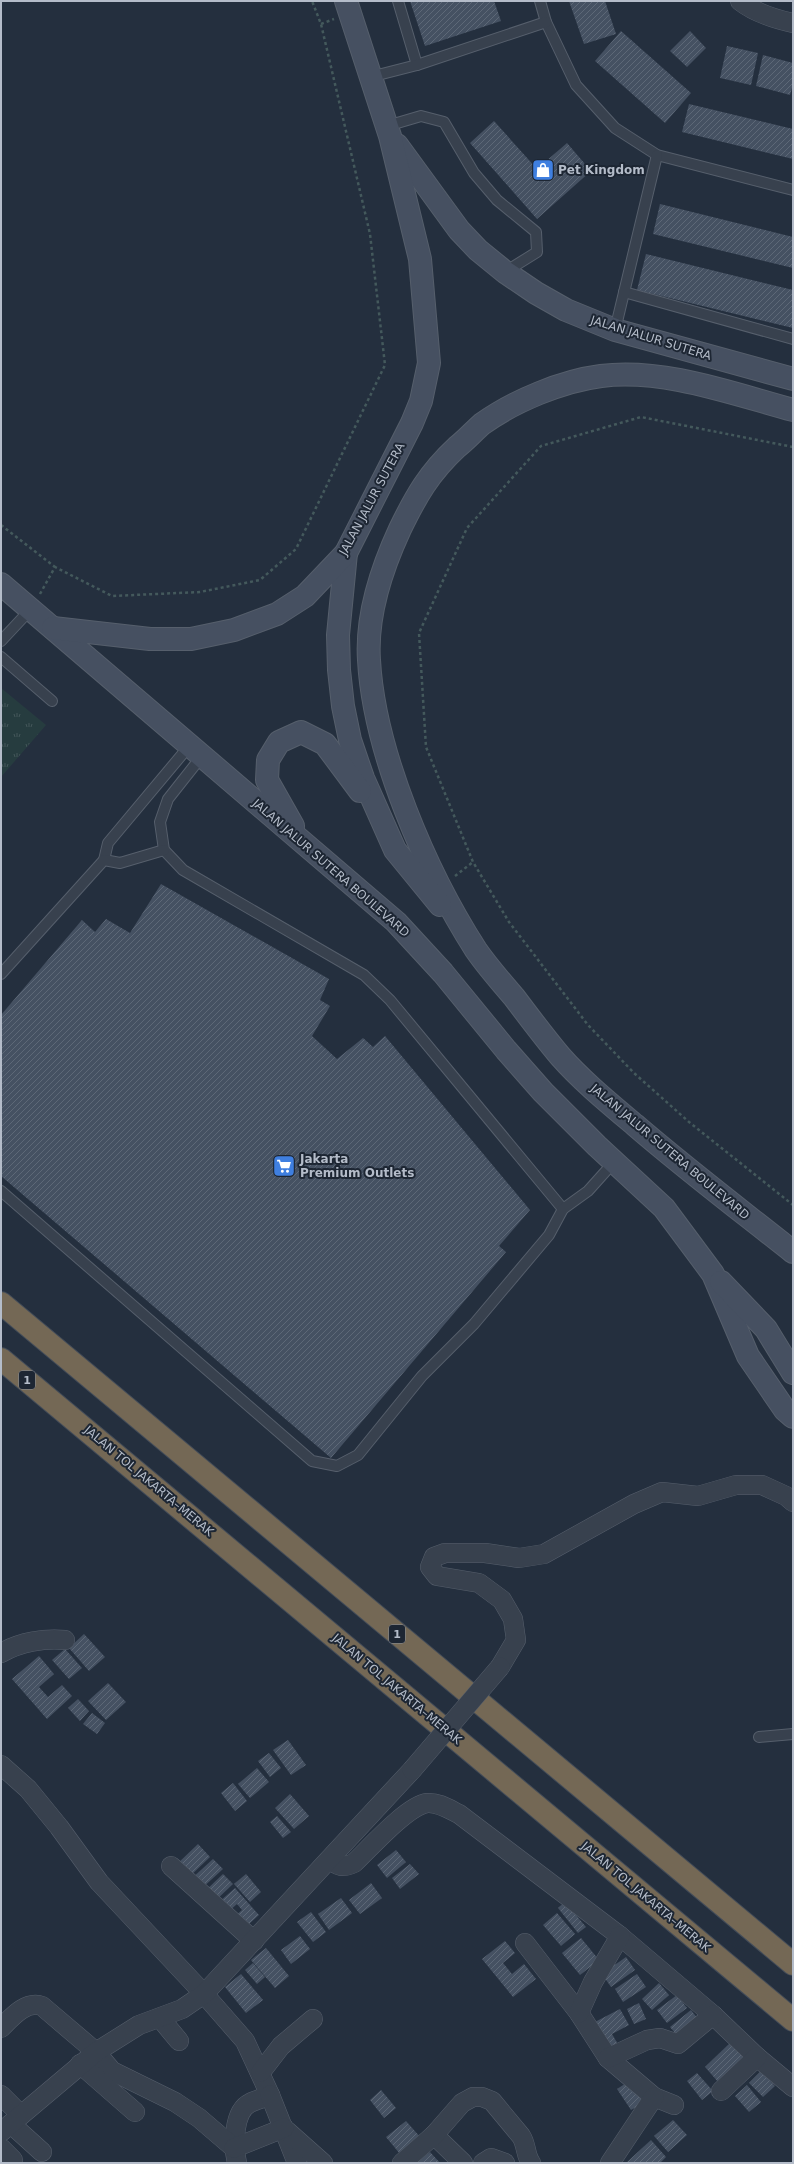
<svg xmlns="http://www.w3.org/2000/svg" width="794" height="2164" font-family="'DejaVu Sans',sans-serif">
	<defs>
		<pattern id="park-tufts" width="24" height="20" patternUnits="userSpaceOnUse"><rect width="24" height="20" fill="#263c3f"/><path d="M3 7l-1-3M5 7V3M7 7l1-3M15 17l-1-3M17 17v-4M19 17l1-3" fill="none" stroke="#435659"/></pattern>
		<pattern id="building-hatch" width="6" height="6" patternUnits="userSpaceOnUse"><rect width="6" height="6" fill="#455162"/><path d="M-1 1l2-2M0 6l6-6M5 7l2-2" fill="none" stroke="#5d6877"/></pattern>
	</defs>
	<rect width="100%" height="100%" fill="#242f3e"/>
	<polygon fill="url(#park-tufts)" points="1,688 46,725 1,777"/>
	<g fill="url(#building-hatch)">
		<polygon points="410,1 494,1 501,21 425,46"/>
		<polygon points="569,1 605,1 616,34 584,44"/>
		<polygon points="621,31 691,93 665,123 595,61"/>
		<polygon points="690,31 706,48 687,67 670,51"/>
		<polygon points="727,46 758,53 751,85 720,78"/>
		<polygon points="763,55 793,63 793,84 790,95 756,86"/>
		<polygon points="689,104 793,129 793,159 682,132"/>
		<polygon points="494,121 537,169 567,143 591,171 537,219 470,143"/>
		<polygon points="660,204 793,237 793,268 653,234"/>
		<polygon points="646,254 793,290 793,328 637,290"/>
		<polygon points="161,884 329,979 320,1000 330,1006 312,1036 337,1059 363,1038 373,1047 385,1036 530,1210 499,1246 506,1252 331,1458 1,1176 1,1015 82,920 95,932 106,919 130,933"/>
		<polygon points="84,1634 105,1657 89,1671 69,1648"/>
		<polygon points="65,1649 82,1668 69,1679 52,1660"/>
		<polygon points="39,1656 54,1674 39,1687 48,1697 62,1685 72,1696 47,1719 12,1679"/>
		<polygon points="108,1683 126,1702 106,1720 88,1701"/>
		<polygon points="78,1699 89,1711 80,1721 68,1708"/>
		<polygon points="92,1713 105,1723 97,1734 83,1724"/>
		<polygon points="288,1740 306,1765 291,1775 273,1750"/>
		<polygon points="269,1753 281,1768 270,1777 258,1761"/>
		<polygon points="257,1768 269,1782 250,1798 238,1784"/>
		<polygon points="233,1783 247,1801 235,1811 221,1793"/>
		<polygon points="290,1794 309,1816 294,1829 275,1808"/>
		<polygon points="277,1816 291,1832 283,1838 270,1822"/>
		<polygon points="198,1844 210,1857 187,1879 175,1866"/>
		<polygon points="396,1850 406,1862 387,1878 377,1865"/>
		<polygon points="213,1859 223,1869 200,1890 190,1880"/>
		<polygon points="410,1864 419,1874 400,1889 392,1878"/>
		<polygon points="223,1874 233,1884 213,1903 203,1893"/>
		<polygon points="246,1874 261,1892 250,1902 234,1884"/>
		<polygon points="371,1883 382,1898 360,1914 349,1900"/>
		<polygon points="235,1888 259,1915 242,1930 232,1919 242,1910 237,1904 228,1912 219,1902"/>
		<polygon points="341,1898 352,1913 329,1930 318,1914"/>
		<polygon points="565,1902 586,1927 578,1933 558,1908"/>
		<polygon points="311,1912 326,1932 313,1942 297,1922"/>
		<polygon points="557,1913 575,1934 561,1946 543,1925"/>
		<polygon points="300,1936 310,1949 291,1964 281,1950"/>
		<polygon points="581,1938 599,1960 580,1975 562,1953"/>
		<polygon points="505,1941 515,1953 503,1963 512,1974 524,1964 536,1979 513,1997 482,1959"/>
		<polygon points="266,1948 289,1976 275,1988 251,1960"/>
		<polygon points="626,1957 635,1970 611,1987 602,1974"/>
		<polygon points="253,1963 265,1977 257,1984 245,1970"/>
		<polygon points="241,1974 263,2000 246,2013 225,1987"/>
		<polygon points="637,1974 646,1987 623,2002 615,1989"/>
		<polygon points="659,1983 669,1995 652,2010 642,1999"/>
		<polygon points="677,1995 687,2008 667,2023 657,2010"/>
		<polygon points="639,2003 646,2019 634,2024 627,2009"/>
		<polygon points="620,2009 629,2025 612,2034 619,2046 606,2052 591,2024"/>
		<polygon points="691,2010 701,2023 681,2040 670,2027"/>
		<polygon points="731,2042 746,2058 719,2083 705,2067"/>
		<polygon points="761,2071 775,2086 763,2097 749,2083"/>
		<polygon points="697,2073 713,2091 702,2100 687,2081"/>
		<polygon points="631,2080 645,2101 631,2110 617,2089"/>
		<polygon points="747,2085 761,2102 749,2112 735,2096"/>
		<polygon points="381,2090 396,2108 384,2118 370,2100"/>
		<polygon points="673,2120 687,2135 668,2152 654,2136"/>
		<polygon points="406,2121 421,2138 400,2154 386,2137"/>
		<polygon points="651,2140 666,2157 660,2163 626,2163"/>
		<polygon points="430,2152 440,2163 416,2163"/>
	</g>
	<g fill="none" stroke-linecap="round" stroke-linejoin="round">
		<g stroke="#565f6c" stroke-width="12">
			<g id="lane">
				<polyline points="398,1 417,65"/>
				<polyline points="540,1 546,22 576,85 615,128 657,155 793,190"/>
				<polyline points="370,77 417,65 546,22"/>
				<polyline points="387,126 421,116 444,122 474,173 497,200 536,232 537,252 505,272"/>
				<polyline points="624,292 793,339"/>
				<polyline points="615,330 657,155"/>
				<polyline points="1,641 30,610"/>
				<polyline points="1,657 52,701"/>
				<polyline points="202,756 168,799 160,822 164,850 183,870 364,975 390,1000 563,1209"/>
				<polyline points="104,860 108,843 190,745"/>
				<polyline points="1,974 104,860 120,863 164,850"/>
				<polyline points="1,1191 312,1461 337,1466 358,1455 422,1376 474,1324 549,1235 563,1209 588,1191 614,1162"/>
				<polyline points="759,1737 793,1734"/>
			</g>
		</g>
		<g stroke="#565f6c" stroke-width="20">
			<g id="street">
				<path d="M740 1C755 13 775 19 793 23"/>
				<path d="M1 1653C20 1642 44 1638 65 1640"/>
				<polyline points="500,1667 516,1640 513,1619 502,1600 479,1583 437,1576 430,1567 434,1557 445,1553 485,1553 519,1558 544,1554 634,1504 662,1492 698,1496 736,1485 762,1485 786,1496 793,1502"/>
				<path d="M1 1765 28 1789 59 1827 99 1882 204 1994 245 2041 270 2095C264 2098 256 2100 250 2103 233 2111 233 2147 237 2163"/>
				<path d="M330 1859C338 1867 343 1868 354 1863 370 1848 407 1806 427 1803 438 1802 449 1809 459 1814L620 1936 713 2015 757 2057 793 2087"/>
				<polyline points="171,1866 254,1941"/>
				<polyline points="525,1943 579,2013 608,2058 654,2097 674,2105"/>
				<polyline points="579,2013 593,1982 620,1936"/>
				<polyline points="160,2018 179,2041"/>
				<path d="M1 2028C11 2018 26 2000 42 2006L96 2052 112 2071 175 2102 199 2118 234 2148"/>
				<polyline points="608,2058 647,2040 660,2038 678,2044 713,2015"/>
				<polyline points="80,2064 135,2112"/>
				<polyline points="261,2072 281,2046 313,2019"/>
				<polyline points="721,2091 757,2057"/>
				<polyline points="1,2095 21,2115"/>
				<polyline points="270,2095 297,2163"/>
				<polyline points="11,2124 42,2152"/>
				<polyline points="287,2131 323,2163"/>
				<polyline points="1,2132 96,2052 139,2025 182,2009 204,1994 412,1770"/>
				<polyline points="434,2135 463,2163"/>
				<polyline points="1,2148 13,2160"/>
				<polyline points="234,2148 284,2128"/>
				<path d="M402 2163 434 2135 462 2103 473 2097H482L492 2101 521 2136C527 2145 525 2155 531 2163"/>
				<polyline points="483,2163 491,2158 505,2163"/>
				<polyline points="610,2163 654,2097"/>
			</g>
		</g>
		<g stroke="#565f6c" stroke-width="24">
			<g id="secondary">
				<polyline points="397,145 459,230 478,250 505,272 536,293 566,310 615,330 793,379"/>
				<path d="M793 410C733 394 664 368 601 376 562 381 514 401 482 424 474 431 466 440 457 447 429 473 416 496 400 529 381 570 366 615 369 660 374 752 426 872 476 950 487 966 501 982 514 997 529 1017 544 1037 560 1056 582 1081 609 1103 635 1125 686 1169 740 1210 793 1252"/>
				<polyline points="346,553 338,635 339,670 343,706 350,740 363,778 395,850 440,905"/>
				<polyline points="1,584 396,922 443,973 506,1050 543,1092 597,1146 664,1208 713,1274 748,1356 785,1410 793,1417"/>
				<polyline points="53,628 150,639 191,639 234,630 277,614 305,596 346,553 412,423 421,401 429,363 420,259 390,136 346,1"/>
				<polyline points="293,826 267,780 268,760 279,742 301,732 325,744 360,791"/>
				<polyline points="721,1282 766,1329 793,1373"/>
			</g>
		</g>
		<g stroke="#434c59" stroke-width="24">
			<g id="highway">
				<polyline points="1,1303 793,1964"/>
				<polyline points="1,1359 793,2020"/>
			</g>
		</g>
		<g stroke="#44595c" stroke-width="2.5" stroke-dasharray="3 3" stroke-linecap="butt">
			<polyline points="321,24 334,19"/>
			<polyline points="793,447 641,417 541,446 467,528 419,633 426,747 473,862 509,922 588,1025 634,1073 689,1122 793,1205"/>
			<polyline points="1,525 55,567"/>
			<polyline points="40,594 55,567 112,596 200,592 260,580 296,549 385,365 370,234 321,24 312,1"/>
			<polyline points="455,876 473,862"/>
		</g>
		<use href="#lane" stroke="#38414e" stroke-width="10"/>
		<use href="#street" stroke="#38414e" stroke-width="19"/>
		<use href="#secondary" stroke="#465061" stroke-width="22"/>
		<use href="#highway" stroke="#746855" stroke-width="22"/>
		<g stroke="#565f6c" stroke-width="20" stroke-linecap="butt">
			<polyline id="street-bridge" points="412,1770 500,1667"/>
		</g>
		<use href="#street-bridge" stroke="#38414e" stroke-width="19"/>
	</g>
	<defs>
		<g id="shop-square" transform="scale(1.15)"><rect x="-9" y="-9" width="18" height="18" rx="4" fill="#3f7fe0" stroke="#1d2633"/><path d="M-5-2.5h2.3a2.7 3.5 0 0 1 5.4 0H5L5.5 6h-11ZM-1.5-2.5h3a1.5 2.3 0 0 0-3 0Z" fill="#fff"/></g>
		<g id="supermarket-square" transform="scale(1.15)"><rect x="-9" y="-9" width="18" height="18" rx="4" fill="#3f7fe0" stroke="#1d2633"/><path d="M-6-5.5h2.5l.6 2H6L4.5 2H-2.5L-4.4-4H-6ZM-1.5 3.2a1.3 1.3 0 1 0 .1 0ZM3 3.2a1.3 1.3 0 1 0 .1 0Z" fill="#fff"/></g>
	</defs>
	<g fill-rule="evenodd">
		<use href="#shop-square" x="543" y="170"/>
		<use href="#supermarket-square" x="284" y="1166"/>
	</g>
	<g text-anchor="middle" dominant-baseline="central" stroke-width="4" stroke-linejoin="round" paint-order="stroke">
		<g fill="#1d2633" stroke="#878f9c" stroke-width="1">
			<rect x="19" y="1371" width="16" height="18" rx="3"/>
			<rect x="389" y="1625" width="16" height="18" rx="3"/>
		</g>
		<g font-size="11" font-weight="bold" fill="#b4bcc9">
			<text x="27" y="1380">1</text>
			<text x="397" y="1634">1</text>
		</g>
		<g font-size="12" font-weight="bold" fill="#b4bcc9" stroke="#1d2633" text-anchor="start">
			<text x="558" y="170">Pet Kingdom</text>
			<text x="300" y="1159">Jakarta<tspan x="300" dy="14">Premium Outlets</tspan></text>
		</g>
		<g font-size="12" fill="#b4bcc9" stroke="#1d2633">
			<text transform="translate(651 338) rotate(17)">JALAN JALUR SUTERA</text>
			<text transform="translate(372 499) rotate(-62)">JALAN JALUR SUTERA</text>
			<text transform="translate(331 868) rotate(41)">JALAN JALUR SUTERA BOULEVARD</text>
			<text transform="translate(670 1152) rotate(40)">JALAN JALUR SUTERA BOULEVARD</text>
			<text transform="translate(149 1481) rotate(40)">JALAN TOL JAKARTA–MERAK</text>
			<text transform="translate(397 1689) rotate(40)">JALAN TOL JAKARTA–MERAK</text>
			<text transform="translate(646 1897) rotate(40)">JALAN TOL JAKARTA–MERAK</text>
		</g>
	</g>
	<rect width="794" height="2164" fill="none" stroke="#b4bcc9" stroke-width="4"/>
</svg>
